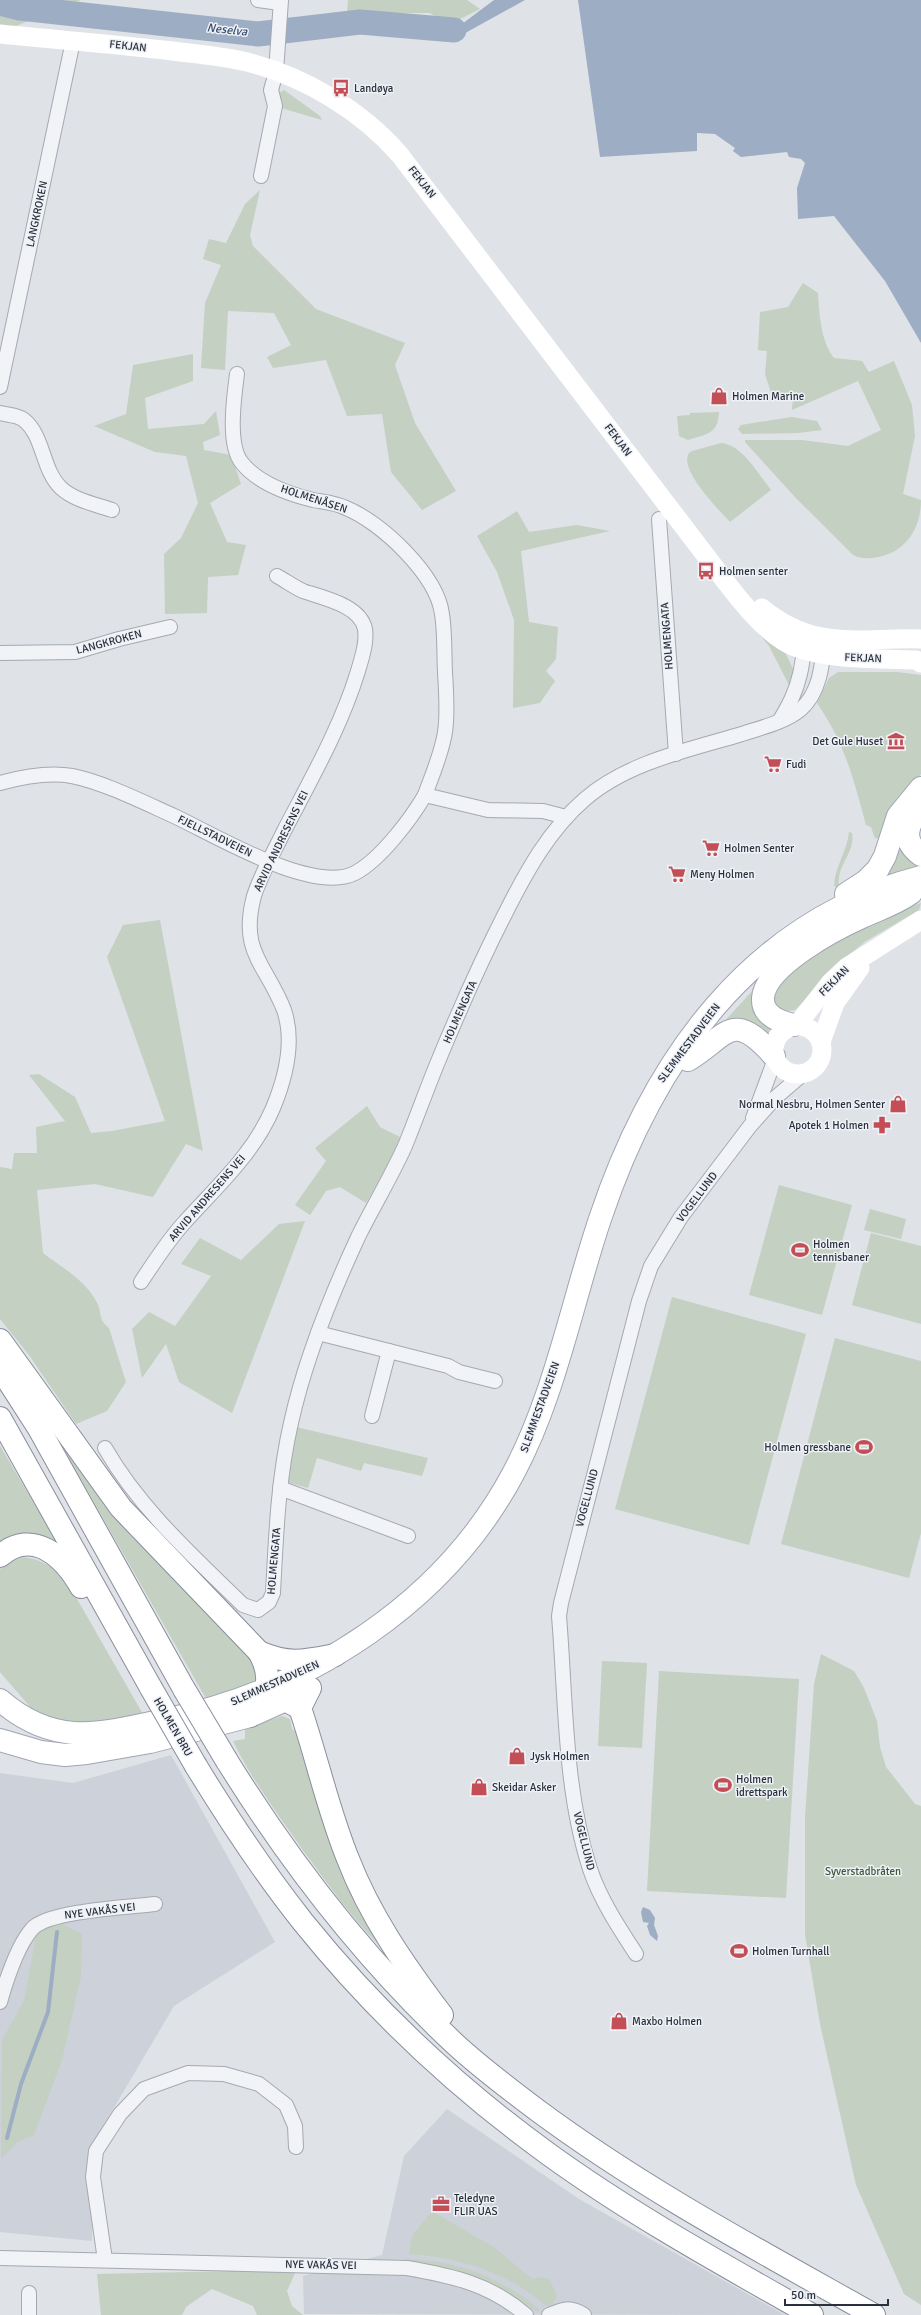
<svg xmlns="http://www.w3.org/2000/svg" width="921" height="2315" font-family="Signika,sans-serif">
	<rect width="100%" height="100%" fill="#dfe2e7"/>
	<g fill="#cdd1d9">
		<polygon points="171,1755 275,1942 174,2006 92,2145 92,2241 0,2232 0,1773 73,1783"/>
		<polygon points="447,2109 579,2199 785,2315 304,2314 303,2276 382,2255 404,2156"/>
	</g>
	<g fill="#c4d0c1">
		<polygon points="0,0 81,0 11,28 0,26"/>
		<polygon points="348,0 467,0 480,9 448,25 430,13 347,13"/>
		<polygon points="284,90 320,116 322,120 281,108 277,94"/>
		<polygon points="260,190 250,235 253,246 316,309 405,343 395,365 415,423 456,491 422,510 391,472 382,414 347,416 326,360 273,368 267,357 291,345 274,313 228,311 225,370 201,368 205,303 221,265 203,259 209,239 226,243 245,204"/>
		<path d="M803 283 818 293C819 313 821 342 834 358L862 361 869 372 894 361 912 405 915 436 903 494 921 500C921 528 906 552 878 557 869 559 861 559 853 555L794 496 745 442V440H802L848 446 881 430 858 381 792 410 793 398 786 396 773 399 765 374 767 351 758 350 760 312 788 307Z"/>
		<polygon points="193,354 193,381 145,398 148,429 204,424 216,411 220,435 203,442 204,450 231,455 241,484 210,503 227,542 246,545 238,575 208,577 207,613 165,614 164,554 181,538 198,503 186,456 155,452 94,426 126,414 133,365"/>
		<path d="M719 412C718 434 707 434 688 440L679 436 677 416 690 415V413Z"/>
		<polygon points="791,417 817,421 822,430 798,433 742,434 738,429 741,425"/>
		<path d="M721 443C743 445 758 474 771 490L730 522C719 510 678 469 689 453L692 451Z"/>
		<polygon points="517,511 529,532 577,525 610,531 521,551 529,622 558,627 556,659 546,671 555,681 540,703 513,708 514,620 497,572 477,536"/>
		<polygon points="716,581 785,652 793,669 791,689 769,646"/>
		<path d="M838 672H897L921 675V774L902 796 881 839 875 838 871 827 866 825C853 777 845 744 817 703L829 678Z"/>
		<path d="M849 832 852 833C856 852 836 865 839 886L836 887 834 886C835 866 847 852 849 832Z"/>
		<path d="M898 839C902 853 907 862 921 867L875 884Z"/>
		<path d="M921 903 919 910 866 941 845 958 795 1010 787 1011 775 1006C773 999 775 985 779 979 793 955 893 912 921 903Z"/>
		<path d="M160 920 203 1151 186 1144 153 1197 95 1184 37 1190 43 1253C61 1267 85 1280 96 1301 103 1312 97 1319 109 1328L126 1382 107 1411 76 1424 29 1355 0 1319V1167L12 1169 14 1153H37L36 1127 65 1121 29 1075 39 1074 75 1097 91 1133 112 1131 165 1121 107 957 123 925Z"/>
		<polygon points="754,989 771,1029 768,1034 721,1025"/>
		<polygon points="367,1106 380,1127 400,1137 388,1166 366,1203 340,1187 326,1191 310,1215 295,1205 326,1161 315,1148"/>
		<polygon points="779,1185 852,1205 822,1315 749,1295"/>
		<polygon points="870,1209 906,1219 901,1239 864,1230"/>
		<polygon points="305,1221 232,1413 179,1382 166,1344 142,1378 132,1329 149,1312 175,1326 211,1276 181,1264 200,1238 241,1260 279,1224"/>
		<polygon points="871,1233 921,1246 921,1324 852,1305"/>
		<polygon points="672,1297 806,1334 749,1545 615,1509"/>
		<polygon points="835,1338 921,1361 921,1533 909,1578 781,1544"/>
		<polygon points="296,1427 428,1458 422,1476 364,1463 361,1471 317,1458 308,1488 287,1482"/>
		<polygon points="58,1436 251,1659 261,1682 208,1702 68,1457"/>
		<polygon points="0,1446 56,1540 57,1545 0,1547"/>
		<path d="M20 1557C40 1558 51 1566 65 1578L144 1716 86 1725 57 1721 31 1708 0 1672V1569L10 1561Z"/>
		<polygon points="821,1654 854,1671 864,1688 877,1721 880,1747 886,1767 915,1804 921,1806 921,2305 904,2294 856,2185 820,2024 805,1934 805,1817 814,1684"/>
		<polygon points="602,1661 647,1663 642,1748 598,1746"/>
		<polygon points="659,1671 799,1679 786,1898 647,1891"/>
		<path d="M282 1716 290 1719 292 1729 297 1733 378 1944C350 1916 326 1881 302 1849 278 1814 251 1779 233 1741L245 1739V1729Z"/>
		<polygon points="58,1922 82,1934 81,1976 62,2060 34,2135 17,2142 1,2159 2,2040 24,2001 37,1931"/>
		<path d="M432 2211 495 2248 532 2279 542 2277 549 2279 557 2295 553 2304 548 2307C506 2272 463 2258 409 2254L412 2236Z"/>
		<path d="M406 2259C448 2261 478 2269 514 2291 522 2296 532 2302 539 2310L537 2312C495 2279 456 2270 405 2262Z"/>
		<polygon points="283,2270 296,2271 287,2291 292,2306 303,2315 257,2315 253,2306 212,2289 186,2307 182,2315 101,2315 97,2274"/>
	</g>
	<g fill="#9dadc4">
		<polygon points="494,0 525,0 458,37 454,30"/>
		<polygon points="578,0 921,0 921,343 885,281 834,216 798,219 797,188 805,163 801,159 789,157 787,152 741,157 733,151 735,148 715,134 697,133 697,151 600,157"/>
		<polygon points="643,1907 650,1910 655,1918 654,1925 658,1936 657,1941 650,1935 647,1926 649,1923 643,1922 641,1912"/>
	</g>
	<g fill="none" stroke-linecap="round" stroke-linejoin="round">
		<polyline stroke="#9dadc4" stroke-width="4" points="7,2138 21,2084 48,2012 57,1932"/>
		<polyline stroke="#9dadc4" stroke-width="25" points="0,3 20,8 258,34 360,22 454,30"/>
		<g stroke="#a5a9b1" stroke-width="16">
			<g id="street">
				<polyline points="258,0 280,3"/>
				<polyline points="261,176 275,106 271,90 276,72 281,0"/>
				<path d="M237 374C234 397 227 445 242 463 258 483 289 494 313 500 324 502 336 503 346 508 381 522 437 575 442 614 445 633 444 653 445 672 446 692 448 712 445 732 442 753 432 775 425 795"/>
				<polyline points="0,387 73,41"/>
				<path d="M0 413C7 415 18 415 24 420 44 436 42 470 61 488 74 500 94 504 112 510"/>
				<polyline points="659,519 676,754"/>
				<polyline points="0,653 75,652 119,639 170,627"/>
				<path d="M780 720C789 705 796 692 800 674 803 662 802 652 809 642"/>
				<path d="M0 783C22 777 49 772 72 776 103 782 145 803 174 816 213 834 313 895 355 873 380 860 411 819 425 795L488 810 543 811 566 817"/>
				<polyline points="753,1118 775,1059"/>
				<path d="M141 1282C154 1262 167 1242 183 1224 216 1187 253 1155 273 1108 285 1079 295 1042 284 1010 266 964 239 952 254 896 261 874 274 852 284 831 311 779 341 727 358 671 362 657 367 643 365 629 360 605 323 598 303 591 294 587 286 581 277 576"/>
				<polyline points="318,1333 448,1366 459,1372 495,1381"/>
				<polyline points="372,1416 389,1351"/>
				<path d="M105 1448C140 1509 193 1556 243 1605L258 1610 269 1602 273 1593C276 1536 278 1479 291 1423 305 1359 331 1295 359 1235 374 1205 391 1177 405 1146 416 1119 426 1091 437 1064 458 1013 480 963 505 914 526 872 549 830 585 799 628 762 689 750 742 734 760 728 786 722 801 709 818 694 824 666 822 644"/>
				<polyline points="280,1488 408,1536"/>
				<path d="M636 1954C619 1928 600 1899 590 1869 564 1789 566 1700 559 1616L561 1603 639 1301 651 1266 681 1217 750 1126 775 1098 803 1074"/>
				<path d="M0 2002C6 1981 18 1945 32 1929 47 1911 130 1907 155 1904"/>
				<path d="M0 2258 407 2268C453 2276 490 2284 526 2315"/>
				<polyline points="105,2260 93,2177 96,2151 120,2114 144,2089 188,2073 224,2074 259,2084 286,2105 295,2126 296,2147"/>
				<polyline points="29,2293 29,2315"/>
				<path d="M549 2315C563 2309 570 2306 584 2315"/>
			</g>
		</g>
		<g stroke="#9fa5b2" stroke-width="24">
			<g id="primary">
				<path d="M921 807C908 824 900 840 921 855"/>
				<polyline points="846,894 866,881 878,869 885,856 898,816 921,788"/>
				<path d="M794 1025C780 1022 762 1016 763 998 765 966 835 929 862 917 879 909 896 904 911 893"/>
				<path d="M688 1060C728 1036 731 1008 774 1056"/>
				<path d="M0 1700C56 1749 103 1733 169 1719 310 1689 444 1603 513 1474 555 1396 572 1302 600 1219 653 1060 751 921 921 877"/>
				<polyline points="0,1740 41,1752 65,1755 87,1753 150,1742 250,1716 301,1693"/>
			</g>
		</g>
		<g stroke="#888e9d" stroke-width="24">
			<g id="highway">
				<path d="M0 1340 121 1508 259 1652C274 1679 267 1692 250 1716"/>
				<polyline points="0,1368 38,1427 184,1689"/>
				<polyline points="0,1418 151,1688"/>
				<path d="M0 1556C33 1527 65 1558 81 1587"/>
				<path d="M259 1652C289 1665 304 1661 335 1655"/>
				<path d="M310 1688 300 1708C317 1758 328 1810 348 1859 370 1916 405 1966 442 2015"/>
				<polyline points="266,1690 300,1708"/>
				<path d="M227 1761C291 1864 366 1961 455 2044 481 2068 509 2089 537 2110 642 2188 760 2251 874 2315"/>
				<path d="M196 1766C229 1820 264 1873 303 1922 373 2009 456 2087 547 2153 631 2214 722 2264 812 2315"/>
			</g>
		</g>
		<use href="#street" stroke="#f2f3f6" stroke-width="14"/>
		<g stroke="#fff" stroke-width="19">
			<path d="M0 34C57 40 115 44 172 51 197 54 222 56 247 62 305 77 361 110 400 155L703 552C724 579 763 636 795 647 834 661 876 658 916 660L921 663"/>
			<path d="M762 608C816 652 858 637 921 639"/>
			<polyline points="797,1025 830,983 847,967 921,920"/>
			<circle cx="798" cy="1050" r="24"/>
			<polyline points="821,1042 835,1003 860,968"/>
		</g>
		<use href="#primary" stroke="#fff" stroke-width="22"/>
		<use href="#highway" stroke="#fff" stroke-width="22"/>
		<g stroke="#888e9d" stroke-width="24" stroke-linecap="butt">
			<g id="highway-bridge">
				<polyline points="151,1688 196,1766"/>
				<polyline points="184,1689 227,1761"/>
			</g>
		</g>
		<use href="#highway-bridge" stroke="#fff" stroke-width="22"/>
	</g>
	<defs>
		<g id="bus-bare" transform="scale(1.38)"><path d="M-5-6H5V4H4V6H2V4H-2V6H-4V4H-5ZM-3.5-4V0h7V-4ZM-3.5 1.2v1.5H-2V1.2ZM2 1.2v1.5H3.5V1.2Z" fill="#c34e56" stroke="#eef1f5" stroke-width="2.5" paint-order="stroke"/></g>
		<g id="shop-bare" transform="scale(1.38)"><path d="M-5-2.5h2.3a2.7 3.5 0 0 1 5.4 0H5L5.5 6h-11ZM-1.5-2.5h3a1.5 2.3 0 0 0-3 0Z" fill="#c34e56" stroke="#eef1f5" stroke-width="2.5" paint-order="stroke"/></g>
		<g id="museum-bare" transform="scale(1.38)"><path d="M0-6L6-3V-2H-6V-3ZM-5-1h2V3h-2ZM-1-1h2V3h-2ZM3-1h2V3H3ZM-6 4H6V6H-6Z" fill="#c34e56" stroke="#eef1f5" stroke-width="2.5" paint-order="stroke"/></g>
		<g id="supermarket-bare" transform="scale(1.38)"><path d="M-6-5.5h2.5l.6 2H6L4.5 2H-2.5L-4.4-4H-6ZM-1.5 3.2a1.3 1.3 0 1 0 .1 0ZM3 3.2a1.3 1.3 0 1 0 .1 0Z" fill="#c34e56" stroke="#eef1f5" stroke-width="2.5" paint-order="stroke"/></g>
		<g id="pharmacy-bare" transform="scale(1.38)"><path d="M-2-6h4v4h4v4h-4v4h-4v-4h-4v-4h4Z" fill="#c34e56" stroke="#eef1f5" stroke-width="2.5" paint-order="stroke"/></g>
		<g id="stadium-bare" transform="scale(1.38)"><path d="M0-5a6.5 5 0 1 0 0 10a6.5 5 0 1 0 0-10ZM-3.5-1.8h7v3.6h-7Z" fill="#c34e56" stroke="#eef1f5" stroke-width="2.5" paint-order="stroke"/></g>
		<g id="office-bare" transform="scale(1.38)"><path d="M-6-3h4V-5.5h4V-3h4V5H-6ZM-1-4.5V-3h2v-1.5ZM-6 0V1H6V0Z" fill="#c34e56" stroke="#eef1f5" stroke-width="2.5" paint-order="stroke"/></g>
	</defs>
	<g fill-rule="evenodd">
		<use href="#bus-bare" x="341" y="88"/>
		<use href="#shop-bare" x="719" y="396"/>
		<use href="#bus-bare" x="706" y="571"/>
		<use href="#museum-bare" x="896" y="741"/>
		<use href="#supermarket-bare" x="773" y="764"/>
		<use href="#supermarket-bare" x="711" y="848"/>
		<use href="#supermarket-bare" x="677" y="874"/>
		<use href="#shop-bare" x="898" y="1104"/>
		<use href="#pharmacy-bare" x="882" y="1125"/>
		<use href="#stadium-bare" x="800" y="1250"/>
		<use href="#stadium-bare" x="864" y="1447"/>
		<use href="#shop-bare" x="517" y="1756"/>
		<use href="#stadium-bare" x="723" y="1785"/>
		<use href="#shop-bare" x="479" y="1787"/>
		<use href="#stadium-bare" x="739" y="1951"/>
		<use href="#shop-bare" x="619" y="2021"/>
		<use href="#office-bare" x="441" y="2204"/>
	</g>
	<g text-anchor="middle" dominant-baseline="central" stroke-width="3" stroke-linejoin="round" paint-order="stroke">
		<g font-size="11" fill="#292f3d" stroke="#eef1f5">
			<text transform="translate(128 46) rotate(6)">FEKJAN</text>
			<text transform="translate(422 182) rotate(52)">FEKJAN</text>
			<text transform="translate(37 214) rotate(-78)">LANGKROKEN</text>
			<text transform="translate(618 440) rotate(53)">FEKJAN</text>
			<text transform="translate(314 499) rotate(18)">HOLMENÅSEN</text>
			<text transform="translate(667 636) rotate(-94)">HOLMENGATA</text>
			<text transform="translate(109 642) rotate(-15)">LANGKROKEN</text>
			<text transform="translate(863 658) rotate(2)">FEKJAN</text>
			<text transform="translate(215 836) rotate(26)">FJELLSTADVEIEN</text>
			<text transform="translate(281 841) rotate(-64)">ARVID ANDRESENS VEI</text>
			<text transform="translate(834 981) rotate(-45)">FEKJAN</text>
			<text transform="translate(460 1012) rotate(-66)">HOLMENGATA</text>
			<text transform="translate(689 1043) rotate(-53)">SLEMMESTADVEIEN</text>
			<text transform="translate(697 1197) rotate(-53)">VOGELLUND</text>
			<text transform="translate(207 1198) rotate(-49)">ARVID ANDRESENS VEI</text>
			<text transform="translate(540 1407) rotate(-70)">SLEMMESTADVEIEN</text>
			<text transform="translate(587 1498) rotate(-75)">VOGELLUND</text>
			<text transform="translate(274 1561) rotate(-85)">HOLMENGATA</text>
			<text transform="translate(275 1683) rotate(-24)">SLEMMESTADVEIEN</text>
			<text transform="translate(173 1727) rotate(60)">HOLMEN BRU</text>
			<text transform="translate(584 1841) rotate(76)">VOGELLUND</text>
			<text transform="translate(100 1911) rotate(-7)">NYE VAKÅS VEI</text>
			<text transform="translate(321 2265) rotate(1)">NYE VAKÅS VEI</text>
		</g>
		<g font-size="11" fill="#292f3d" stroke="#eef1f5" text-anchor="start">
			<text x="354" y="88">Landøya</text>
			<text x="732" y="396">Holmen Marine</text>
			<text x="719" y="571">Holmen senter</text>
			<text x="883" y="741" text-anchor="end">Det Gule Huset</text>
			<text x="786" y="764">Fudi</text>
			<text x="724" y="848">Holmen Senter</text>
			<text x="690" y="874">Meny Holmen</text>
			<text x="885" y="1104" text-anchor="end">Normal Nesbru, Holmen Senter</text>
			<text x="869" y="1125" text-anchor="end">Apotek 1 Holmen</text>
			<text x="813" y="1244">Holmen<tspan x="813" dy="13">tennisbaner</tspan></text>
			<text x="851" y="1447" text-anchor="end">Holmen gressbane</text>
			<text x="530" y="1756">Jysk Holmen</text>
			<text x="736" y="1779">Holmen<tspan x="736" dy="13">idrettspark</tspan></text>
			<text x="492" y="1787">Skeidar Asker</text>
			<text x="752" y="1951">Holmen Turnhall</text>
			<text x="632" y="2021">Maxbo Holmen</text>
			<text x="454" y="2198">Teledyne<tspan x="454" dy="13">FLIR UAS</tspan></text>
		</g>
		<g font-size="11" fill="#3b5838" stroke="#eef1f5">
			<text x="863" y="1871">Syverstadbråten</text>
		</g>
		<g font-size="12" font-style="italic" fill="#374b6d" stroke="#eef1f5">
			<text transform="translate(227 30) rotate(6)">Neselva</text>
		</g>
	</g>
	<path d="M785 2299v6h103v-6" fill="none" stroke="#292f3d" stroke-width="2"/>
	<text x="791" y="2299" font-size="12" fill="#292f3d" stroke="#eef1f5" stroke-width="3" paint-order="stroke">50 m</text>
</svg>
